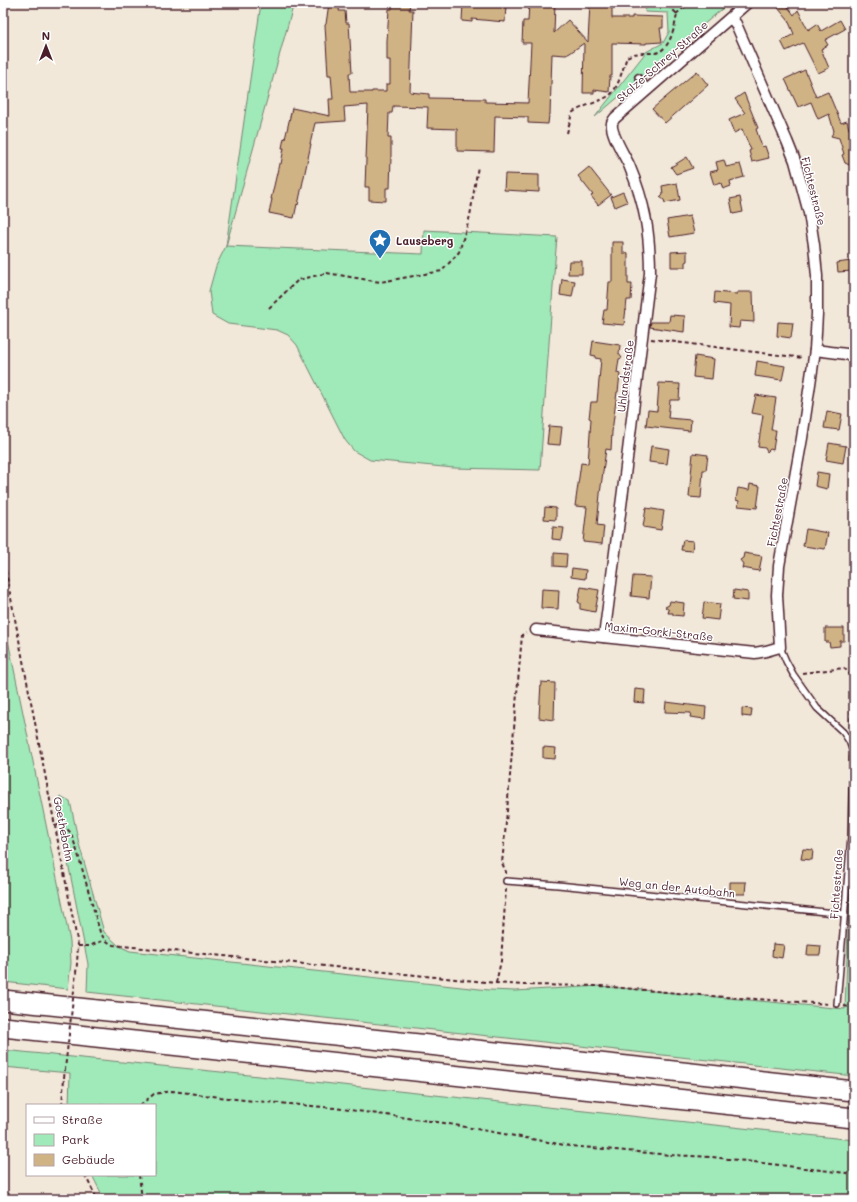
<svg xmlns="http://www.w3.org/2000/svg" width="857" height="1202" font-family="Mali,sans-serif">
	<rect width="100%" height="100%" fill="#f1e8da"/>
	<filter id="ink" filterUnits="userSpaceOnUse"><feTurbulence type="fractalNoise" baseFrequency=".025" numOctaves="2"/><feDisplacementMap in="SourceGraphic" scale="8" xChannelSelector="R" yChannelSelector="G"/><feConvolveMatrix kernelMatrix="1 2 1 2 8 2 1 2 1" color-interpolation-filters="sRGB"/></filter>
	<g filter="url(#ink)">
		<g fill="#a0e9b8" stroke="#758472">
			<polygon points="261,3 294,3 226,246 423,254 424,230 557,237 554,273 540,470 454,468 370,460 354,451 345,440 297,345 288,335 277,330 228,324 212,315 209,291 216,266 226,246"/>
			<polygon points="647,3 729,3 595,117 646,52 663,43 669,32 668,13 645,12"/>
			<polygon points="3,616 70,941 71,963 68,989 3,982"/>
			<polygon points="854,778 854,1076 87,992 88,964 58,812 60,796 70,801 79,844 104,932 119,946 130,951 489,990 515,991 600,986 845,1009"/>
			<polygon points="3,1050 221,1072 854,1140 854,1199 104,1199 92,1175 155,1175 155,1105 69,1105 70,1073 3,1067"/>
		</g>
		<g fill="#d0b385" stroke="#4a1f2b">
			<polygon points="329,3 340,3 339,11 345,11 346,23 349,23 352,73 349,73 350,92 372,92 372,91 386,91 386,84 390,84 390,60 387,60 387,41 389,9 392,9 392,3 410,3 409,10 413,10 410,92 429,94 429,98 485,99 485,102 528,103 531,43 522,43 523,21 528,21 529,3 555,3 554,33 568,20 588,42 590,3 612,3 612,18 632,18 632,16 663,17 663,28 660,28 662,42 646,43 646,44 612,43 612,76 610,76 609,92 594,90 594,93 583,93 584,43 570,53 566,55 552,54 550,115 549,115 548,124 528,123 528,117 495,116 494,152 457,151 457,129 427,128 428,107 393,106 392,113 389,113 388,138 391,138 391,157 390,188 386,188 386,201 369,200 369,187 365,187 368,105 344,107 345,121 315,123 310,144 311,144 298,205 297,204 294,218 269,213 272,199 271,199 279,164 281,164 284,148 282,148 284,138 285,139 292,108 330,116 329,99 333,99 331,75 328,75 325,25 326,24"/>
			<polygon points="463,3 485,3 506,5 505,22 472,19 472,22 462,21"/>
			<polygon points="774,3 785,3 794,15 798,10 808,30 817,24 821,31 840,20 845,29 825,40 828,45 821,49 829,68 818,73 803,43 786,51 781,41 794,34 788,20"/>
			<polygon points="805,70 816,97 828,92 841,123 847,121 849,129 851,128 854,138 854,167 845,163 842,155 844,154 839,138 831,136 834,131 829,114 818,119 811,102 798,107 785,79"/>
			<polygon points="697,71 708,85 665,123 652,109"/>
			<polygon points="744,93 758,128 756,129 762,147 765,146 769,158 752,162 749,151 751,150 742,129 734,133 729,120 745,113 735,99"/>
			<polygon points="687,157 693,168 676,174 671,167"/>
			<polygon points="724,160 726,167 740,164 744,177 730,181 731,186 723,189 721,183 714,185 710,172 718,170 716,162"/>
			<polygon points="589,167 611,195 598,205 591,196 593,195 578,176"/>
			<polygon points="505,174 539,175 539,192 504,190"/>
			<polygon points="677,183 680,200 665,203 664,200 660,197 663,194 662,186"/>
			<polygon points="623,192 627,202 615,207 611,197"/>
			<polygon points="740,197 743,212 733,214 730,199"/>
			<polygon points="690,216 694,233 670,237 667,220"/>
			<polygon points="612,242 623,242 623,253 628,253 628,284 632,284 631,300 627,300 624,325 602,323 604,310 607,310 609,282 612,282"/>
			<polygon points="687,251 687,261 685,262 685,267 671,267 671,252"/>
			<polygon points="569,261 582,261 582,274 568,274"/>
			<polygon points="851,261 852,271 838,272 837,263"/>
			<polygon points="562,279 575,281 572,297 560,295"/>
			<polygon points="715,292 737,294 737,292 753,292 754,322 740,321 739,328 729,327 730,305 714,303"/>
			<polygon points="670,315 685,316 684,332 650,327 651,322 669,322"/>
			<polygon points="778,322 793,323 791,338 777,336"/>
			<polygon points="593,341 620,345 619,354 622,358 619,359 617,373 620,374 618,392 617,392 612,432 611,450 606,449 600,494 597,525 604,526 602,544 583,542 587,507 575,506 581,463 588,464 591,419 589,418 591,402 597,402 601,359 595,358 596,356 591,355"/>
			<polygon points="695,356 714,359 712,379 693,377"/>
			<polygon points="757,361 785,366 782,380 755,376"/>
			<polygon points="659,383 680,384 679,400 670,400 668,418 691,420 690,431 646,426 648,410 657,411"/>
			<polygon points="756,395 776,398 771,430 776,430 773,450 770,449 767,452 765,448 758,447 763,415 752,413"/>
			<polygon points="827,411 842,414 839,430 824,428"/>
			<polygon points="549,426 562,427 560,445 547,444"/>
			<polygon points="829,443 846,446 843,463 826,460"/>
			<polygon points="651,446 669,449 667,464 649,462"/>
			<polygon points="693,453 708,455 706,470 703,470 701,498 689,497"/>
			<polygon points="817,472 829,474 827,489 815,486"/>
			<polygon points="750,484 760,486 757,508 738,506 739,501 736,500 738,488 749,490"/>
			<polygon points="545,507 556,508 556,520 544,519"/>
			<polygon points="646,508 664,511 661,530 643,527"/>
			<polygon points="553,527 564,528 562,540 552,539"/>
			<polygon points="806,529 828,533 825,549 803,546"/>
			<polygon points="683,540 693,541 692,551 681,550"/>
			<polygon points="554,553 567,554 566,567 554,566"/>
			<polygon points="744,553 762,556 759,571 742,568 743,564 740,560 743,558"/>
			<polygon points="572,568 586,570 585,579 571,577"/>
			<polygon points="633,576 651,577 649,598 631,596"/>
			<polygon points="581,587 599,590 595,612 580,609 580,603 578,602"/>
			<polygon points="542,589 559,590 558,609 541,608"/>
			<polygon points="734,590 748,592 748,601 733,599"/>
			<polygon points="670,601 684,603 683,616 673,615 673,613 668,613 669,610 665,607 669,605"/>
			<polygon points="704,602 720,604 718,620 702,618"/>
			<polygon points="825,628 844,628 844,641 840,641 840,646 830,647 829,642 825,642"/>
			<polygon points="541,682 555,683 554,720 539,718"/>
			<polygon points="635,689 645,690 644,703 634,702"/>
			<polygon points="666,702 706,707 705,719 690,717 691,713 665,712"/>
			<polygon points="742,708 752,709 751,717 742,716"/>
			<polygon points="543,747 556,748 555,759 543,758"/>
			<polygon points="803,849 813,850 812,860 801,859"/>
			<polygon points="730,882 746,882 745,894 730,894"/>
			<polygon points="773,944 784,945 782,958 772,956"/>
			<polygon points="808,945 821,946 820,955 807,955"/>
		</g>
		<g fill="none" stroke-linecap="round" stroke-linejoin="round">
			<g stroke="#4a1f2b" stroke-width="8">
				<g id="lane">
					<polyline points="638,77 649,89"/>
					<polyline points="780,647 786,661 793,674 817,708 843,732 849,741 853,752 851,836 837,1004"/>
					<polyline points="506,881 558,885 845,914"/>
				</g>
			</g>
			<g stroke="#4a1f2b" stroke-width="13">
				<g id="street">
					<polyline points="815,350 854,355"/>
					<polyline points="536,630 755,653 766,651 780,647 777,595 779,566 802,438 815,350 817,314 817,276 814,245 809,213 795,161 787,141 736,24 731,18"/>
					<path d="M604 637 625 475 650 273C650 233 645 203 629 165 625 156 610 133 612 123 613 121 614 119 615 118L747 3"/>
				</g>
			</g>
			<g stroke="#4a1f2b" stroke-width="22">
				<g id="highway">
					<polyline points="3,1000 646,1068 854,1091"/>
					<polyline points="3,1027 854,1118"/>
				</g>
			</g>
			<g stroke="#4a1f2b" stroke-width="2" stroke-dasharray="4 3" stroke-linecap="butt">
				<polyline points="676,14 690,3"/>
				<path d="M567 133 572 113C583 105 602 102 611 94 619 86 623 67 627 57 635 52 646 53 655 53 670 51 675 26 677 14L671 8 670 3"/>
				<polyline points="269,308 298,280 327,273 380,282 442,271 459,252 470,216 478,166"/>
				<polyline points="651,339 803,358"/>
				<polyline points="3,557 78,945 77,964"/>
				<polyline points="802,673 844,668 854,678"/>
				<polyline points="850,728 853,678"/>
				<polyline points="55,826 59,825 64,826 71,833 78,854 100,932 105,940 113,945 496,983 523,985 600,986 711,996 829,1004"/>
				<polyline points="506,874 506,872 502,863 505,834 522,635 526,633"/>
				<polyline points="78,946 89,946 105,940"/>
				<polyline points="496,983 501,961 506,889"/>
				<polyline points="844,1006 854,1008"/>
				<polyline points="62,1105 64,1078"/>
				<polyline points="140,1105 154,1094 172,1091 244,1100 335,1108 444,1123 570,1146 671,1155 712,1157 854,1174"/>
				<polyline points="85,1175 97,1199"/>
				<polyline points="139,1175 142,1199"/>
			</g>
			<use href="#lane" stroke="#fff" stroke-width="5"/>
			<use href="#street" stroke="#fff" stroke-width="10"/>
			<use href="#highway" stroke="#fff" stroke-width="19"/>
			<polyline stroke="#4a1f2b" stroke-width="2" stroke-dasharray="4 3" stroke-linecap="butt" points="64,1078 77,964"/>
		</g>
	</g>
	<defs>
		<g id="sight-pin" transform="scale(1.15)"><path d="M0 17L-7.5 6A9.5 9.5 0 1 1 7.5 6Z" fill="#1f6fb2" stroke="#fff"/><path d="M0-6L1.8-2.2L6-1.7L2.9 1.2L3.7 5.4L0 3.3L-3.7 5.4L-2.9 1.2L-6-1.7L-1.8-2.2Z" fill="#fff"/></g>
	</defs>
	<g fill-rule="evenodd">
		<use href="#sight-pin" x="380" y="240"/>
	</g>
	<g text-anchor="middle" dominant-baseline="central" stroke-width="3" stroke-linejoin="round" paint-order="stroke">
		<g font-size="11" fill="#4a1f2b" stroke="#fff">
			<text transform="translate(662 61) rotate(-41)">Stolze-Schrey-Straße</text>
			<text transform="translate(814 191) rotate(76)">Fichtestraße</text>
			<text transform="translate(625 376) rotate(-83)">Uhlandstraße</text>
			<text transform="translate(777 512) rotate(-79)">Fichtestraße</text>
			<text transform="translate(659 631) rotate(6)">Maxim-Gorki-Straße</text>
			<text transform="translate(64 829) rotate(79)">Goethebahn</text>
			<text transform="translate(836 884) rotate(-86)">Fichtestraße</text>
			<text transform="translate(677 887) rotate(6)">Weg an der Autobahn</text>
		</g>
		<g font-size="11" font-weight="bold" fill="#4a1f2b" stroke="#fff" text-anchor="start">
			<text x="396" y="240">Lauseberg</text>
		</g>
	</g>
	<rect width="857" height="1202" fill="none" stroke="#fff" stroke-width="16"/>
	<rect x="8" y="8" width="841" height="1186" fill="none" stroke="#4a1f2b" stroke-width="1.5" filter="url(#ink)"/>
	<rect x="26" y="1104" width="130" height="72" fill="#ffffff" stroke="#b7a5aa"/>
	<rect x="34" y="1117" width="20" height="6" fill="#ffffff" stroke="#b7a5aa"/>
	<text x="62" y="1124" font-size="12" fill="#4a1f2b">Straße</text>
	<rect x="34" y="1134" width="20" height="12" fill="#a0e9b8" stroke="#b7a5aa"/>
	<text x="62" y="1144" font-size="12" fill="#4a1f2b">Park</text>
	<rect x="34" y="1154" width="20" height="12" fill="#d0b385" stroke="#b7a5aa"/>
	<text x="62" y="1164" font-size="12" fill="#4a1f2b">Gebäude</text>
	<g transform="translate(46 46)" stroke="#ffffff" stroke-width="3" paint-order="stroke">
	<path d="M0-3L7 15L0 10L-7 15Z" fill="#4a1f2b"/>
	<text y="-6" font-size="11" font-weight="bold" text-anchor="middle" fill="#4a1f2b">N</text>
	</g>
</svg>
